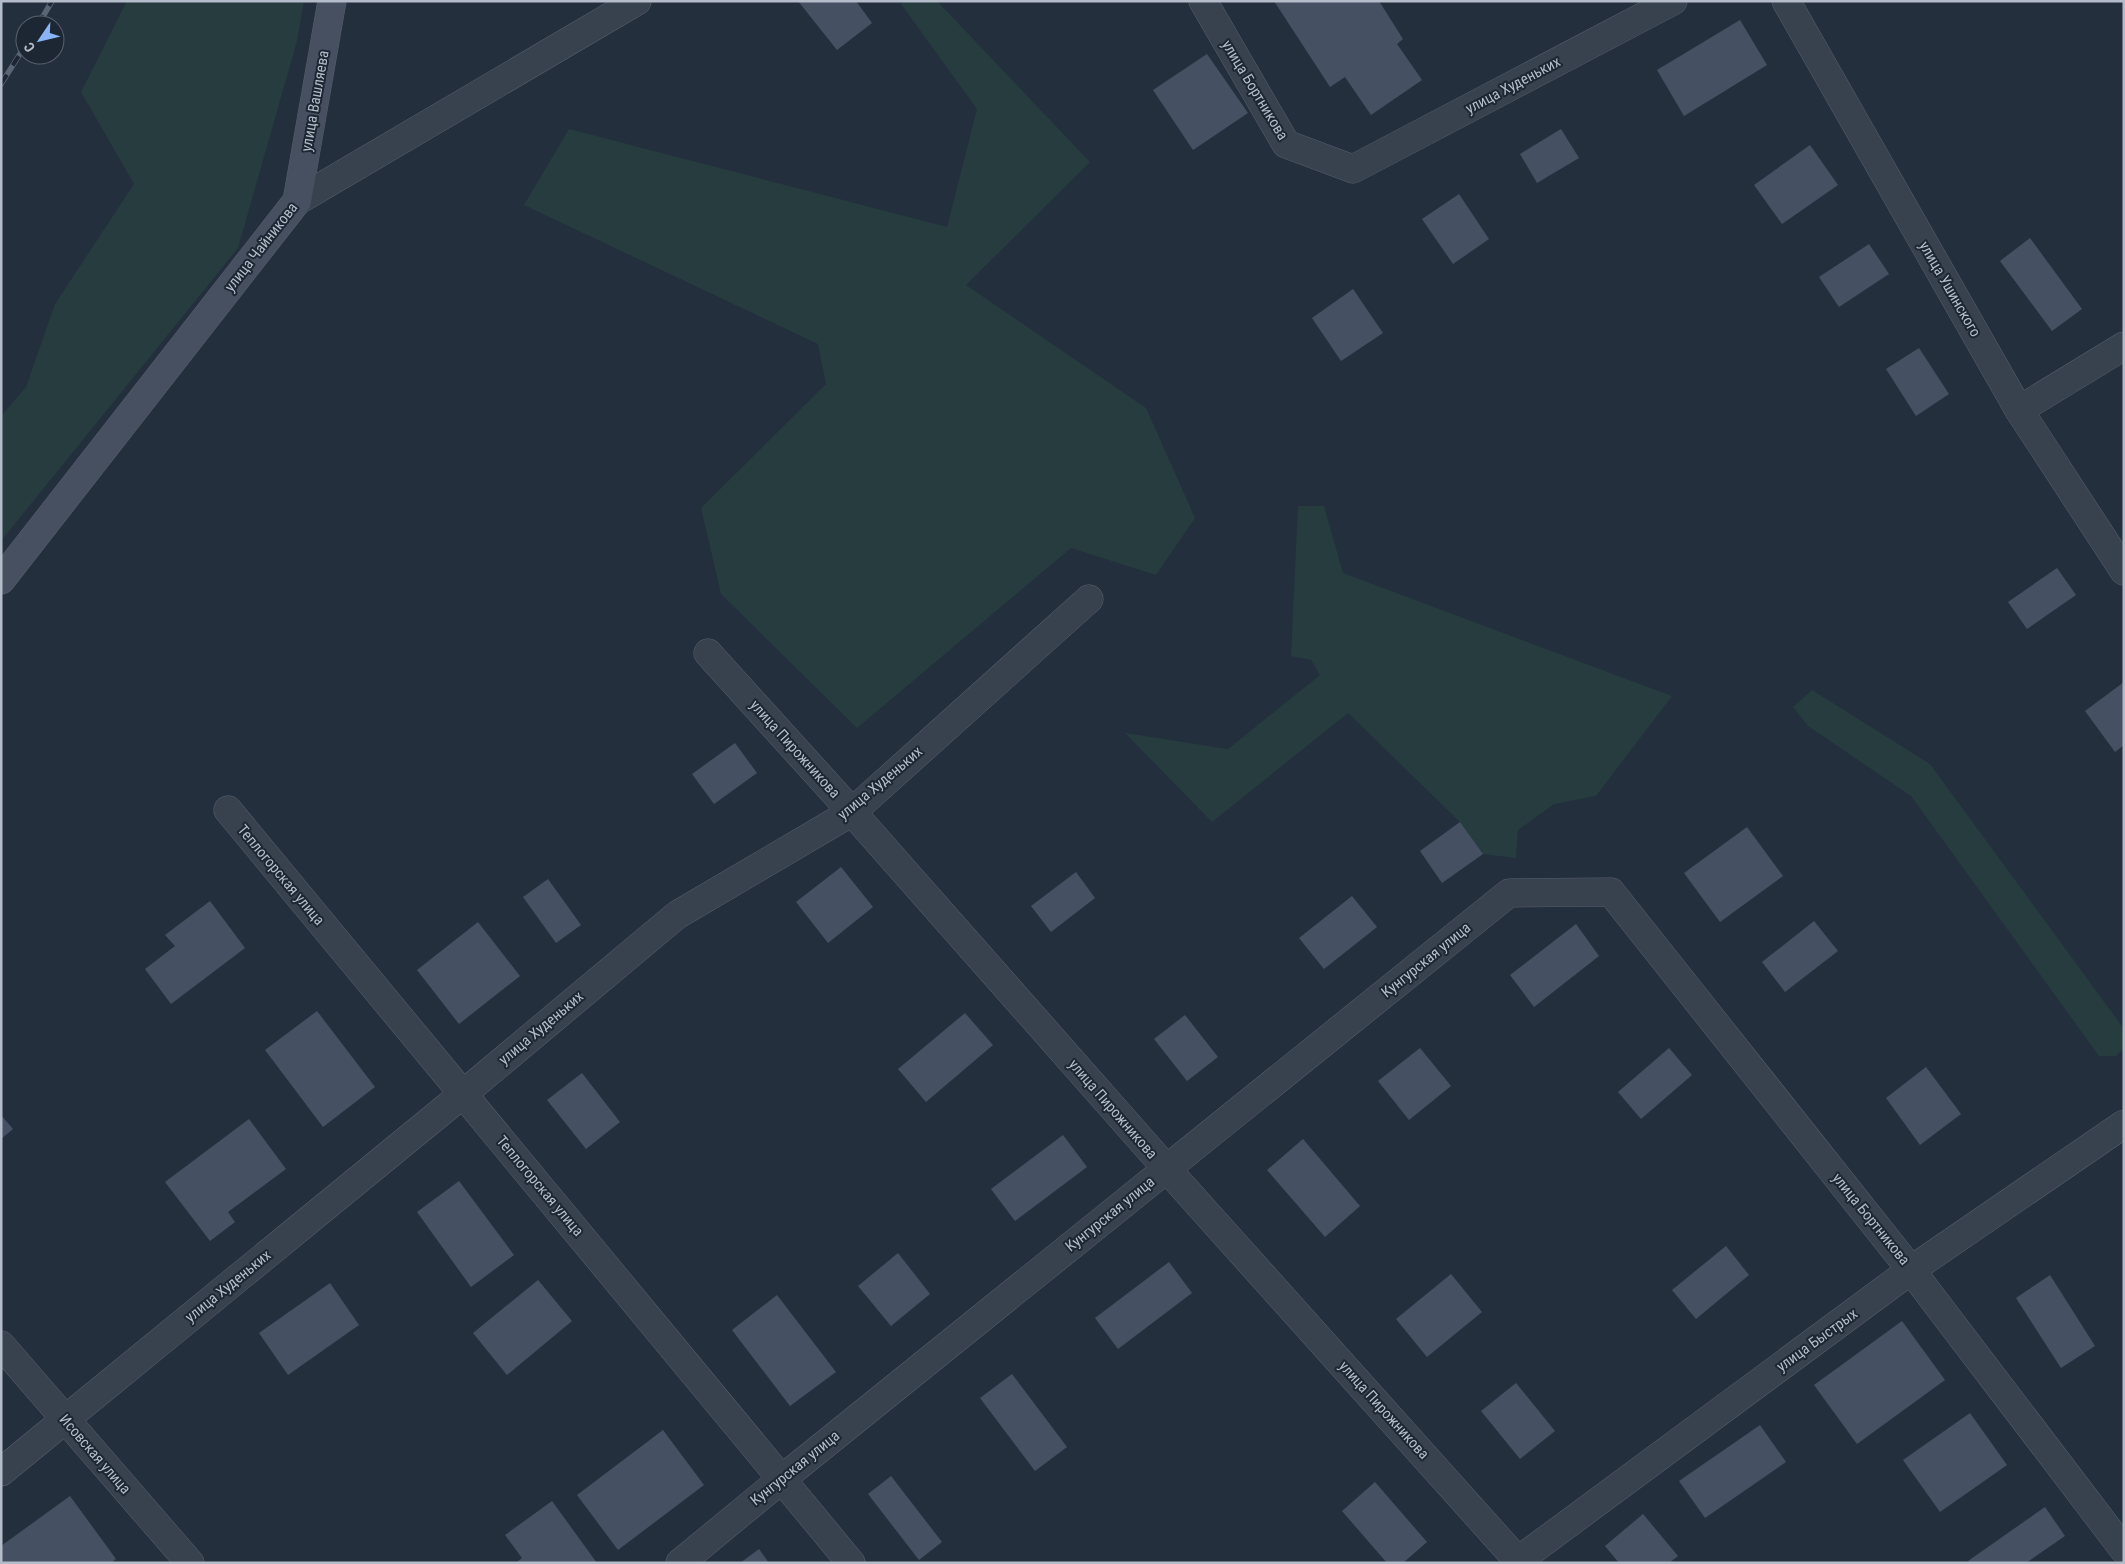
<svg xmlns="http://www.w3.org/2000/svg" width="2125" height="1564" font-family="'Roboto Condensed',sans-serif">
	<rect width="100%" height="100%" fill="#242f3e"/>
	<g fill="#263c3f">
		<polygon points="127,1 304,1 297,41 238,248 1,541 1,416 26,387 55,304 134,184 81,92"/>
		<polygon points="906,1 937,1 1090,162 966,285 1146,408 1195,518 1156,575 1071,548 857,728 721,594 701,508 826,384 818,344 524,205 569,129 947,227 977,109 901,4"/>
		<polygon points="1298,506 1324,506 1343,573 1672,696 1596,796 1554,804 1518,830 1516,858 1483,854 1460,822 1348,713 1212,822 1125,733 1228,749 1320,675 1311,660 1291,656"/>
		<polygon points="1812,690 1930,764 2124,1029 2124,1048 2116,1056 2099,1056 1911,796 1808,726 1793,707"/>
	</g>
	<g fill="#455162">
		<polygon points="798,1 856,1 872,23 837,50"/>
		<polygon points="1274,1 1379,1 1403,39 1397,44 1422,80 1371,115 1345,77 1330,87"/>
		<polygon points="1740,20 1767,65 1684,116 1657,70"/>
		<polygon points="1207,54 1248,113 1193,150 1153,90"/>
		<polygon points="1561,129 1579,158 1537,183 1520,154"/>
		<polygon points="1810,145 1838,185 1782,224 1754,185"/>
		<polygon points="1459,194 1489,239 1453,264 1422,219"/>
		<polygon points="2030,238 2082,309 2052,331 2000,261"/>
		<polygon points="1869,244 1889,274 1839,307 1819,277"/>
		<polygon points="1353,289 1383,333 1341,361 1312,318"/>
		<polygon points="1919,348 1949,394 1916,416 1886,369"/>
		<polygon points="2057,568 2076,595 2027,629 2008,602"/>
		<polygon points="2124,682 2124,745 2115,752 2085,711"/>
		<polygon points="735,743 757,773 714,804 692,774"/>
		<polygon points="1460,822 1483,854 1442,883 1420,851"/>
		<polygon points="1747,827 1783,876 1720,922 1684,873"/>
		<polygon points="841,867 873,907 828,943 796,902"/>
		<polygon points="1076,872 1095,898 1051,932 1031,906"/>
		<polygon points="548,879 581,925 556,943 523,897"/>
		<polygon points="1352,896 1377,927 1324,969 1299,938"/>
		<polygon points="210,901 245,948 171,1004 145,969 175,946 165,935"/>
		<polygon points="1814,921 1838,951 1785,992 1762,962"/>
		<polygon points="478,922 520,976 459,1024 417,970"/>
		<polygon points="1576,924 1599,956 1534,1007 1510,975"/>
		<polygon points="317,1011 375,1087 323,1127 265,1050"/>
		<polygon points="965,1013 993,1045 926,1102 898,1069"/>
		<polygon points="1185,1015 1218,1057 1187,1081 1154,1039"/>
		<polygon points="1420,1048 1451,1086 1409,1120 1378,1081"/>
		<polygon points="1669,1048 1692,1075 1641,1119 1618,1092"/>
		<polygon points="1926,1067 1961,1114 1920,1145 1886,1098"/>
		<polygon points="582,1073 620,1122 586,1149 547,1100"/>
		<polygon points="1,1115 13,1129 1,1139"/>
		<polygon points="249,1119 286,1169 228,1212 235,1222 210,1241 165,1182"/>
		<polygon points="1063,1135 1087,1167 1015,1221 991,1189"/>
		<polygon points="1303,1139 1360,1206 1325,1237 1267,1170"/>
		<polygon points="459,1181 514,1255 471,1287 417,1212"/>
		<polygon points="1726,1246 1749,1275 1696,1319 1672,1290"/>
		<polygon points="898,1253 930,1294 891,1326 858,1286"/>
		<polygon points="1169,1262 1192,1293 1118,1349 1095,1318"/>
		<polygon points="1451,1274 1482,1312 1427,1357 1396,1319"/>
		<polygon points="2050,1275 2095,1346 2061,1368 2016,1298"/>
		<polygon points="538,1280 572,1321 507,1375 473,1333"/>
		<polygon points="330,1283 359,1325 288,1375 259,1333"/>
		<polygon points="777,1295 836,1372 790,1406 732,1330"/>
		<polygon points="1902,1321 1945,1380 1857,1444 1814,1385"/>
		<polygon points="1012,1374 1067,1447 1035,1471 980,1398"/>
		<polygon points="1516,1383 1555,1431 1520,1459 1481,1411"/>
		<polygon points="1970,1413 2007,1465 1940,1512 1903,1460"/>
		<polygon points="1760,1425 1786,1462 1705,1518 1679,1481"/>
		<polygon points="663,1430 704,1485 618,1550 577,1495"/>
		<polygon points="891,1476 942,1542 919,1560 868,1494"/>
		<polygon points="1375,1482 1427,1542 1403,1563 1387,1563 1342,1511"/>
		<polygon points="70,1496 116,1559 111,1563 1,1563 1,1546"/>
		<polygon points="552,1501 597,1563 516,1563 522,1558 505,1535"/>
		<polygon points="2045,1507 2065,1536 2026,1563 1970,1563 1968,1561"/>
		<polygon points="1643,1514 1678,1556 1669,1563 1619,1563 1605,1546"/>
		<polygon points="759,1549 769,1563 740,1563"/>
	</g>
	<g fill="none" stroke-linecap="round" stroke-linejoin="round">
		<g stroke="#565f6c" stroke-width="29">
			<g id="street">
				<polyline points="1203,1 1286,144 1353,169 1673,1"/>
				<polyline points="1786,1 2019,410 2124,571"/>
				<polyline points="297,201 637,1"/>
				<polyline points="2019,410 2124,346"/>
				<polyline points="708,653 852,812 1166,1168 1520,1563"/>
				<polyline points="228,810 851,1563"/>
				<polyline points="1,1345 190,1563"/>
				<polyline points="1,1472 463,1094 677,915 852,812 1089,599"/>
				<polyline points="680,1563 783,1478 1509,893 1611,892 1911,1270 2124,1550"/>
				<polyline points="1515,1563 1911,1270 2124,1124"/>
			</g>
		</g>
		<g stroke="#565f6c" stroke-width="29">
			<polyline id="secondary" points="1,580 297,201 332,1"/>
		</g>
		<use href="#street" stroke="#38414e" stroke-width="28"/>
		<use href="#secondary" stroke="#465061" stroke-width="28"/>
		<g stroke="#5a6575" stroke-width="5.5">
			<g id="rail">
				<polyline points="38,25 52,1"/>
				<polyline points="1,84 25,46"/>
			</g>
		</g>
		<use href="#rail" stroke="#1d2633" stroke-width="4" stroke-dasharray="11" stroke-linecap="butt"/>
	</g>
	<g text-anchor="middle" dominant-baseline="central" stroke-width="4" stroke-linejoin="round" paint-order="stroke">
		<g font-size="15" fill="#b4bcc9" stroke="#1d2633">
			<text transform="translate(1513 85) rotate(-28)">улица Худеньких</text>
			<text transform="translate(1255 90) rotate(59)">улица Бортникова</text>
			<text transform="translate(315 101) rotate(-80)">улица Вашляева</text>
			<text transform="translate(261 247) rotate(-52)">улица Чайникова</text>
			<text transform="translate(1950 289) rotate(60)">улица Ушинского</text>
			<text transform="translate(795 749) rotate(48)">улица Пирожникова</text>
			<text transform="translate(880 783) rotate(-40)">улица Худеньких</text>
			<text transform="translate(281 875) rotate(50)">Теплогорская улица</text>
			<text transform="translate(1426 960) rotate(-39)">Кунгурская улица</text>
			<text transform="translate(541 1028) rotate(-40)">улица Худеньких</text>
			<text transform="translate(1113 1109) rotate(49)">улица Пирожникова</text>
			<text transform="translate(540 1186) rotate(50)">Теплогорская улица</text>
			<text transform="translate(1110 1214) rotate(-39)">Кунгурская улица</text>
			<text transform="translate(1871 1219) rotate(51)">улица Бортникова</text>
			<text transform="translate(228 1286) rotate(-39)">улица Худеньких</text>
			<text transform="translate(1817 1340) rotate(-36)">улица Быстрых</text>
			<text transform="translate(1384 1410) rotate(48)">улица Пирожникова</text>
			<text transform="translate(95 1454) rotate(49)">Исовская улица</text>
			<text transform="translate(795 1468) rotate(-39)">Кунгурская улица</text>
		</g>
	</g>
	<rect width="2125" height="1564" fill="none" stroke="#b4bcc9" stroke-width="5"/>
	<g transform="translate(40 40) rotate(235)"><circle r="24" fill="#1d2633" stroke="#59626f"/>
	<path d="M0-4L9 19L0 12L-9 19Z" fill="#8ab4f8"/>
	<text y="-8" font-size="14" font-weight="bold" text-anchor="middle" fill="#b4bcc9">С</text>
	</g>
</svg>
